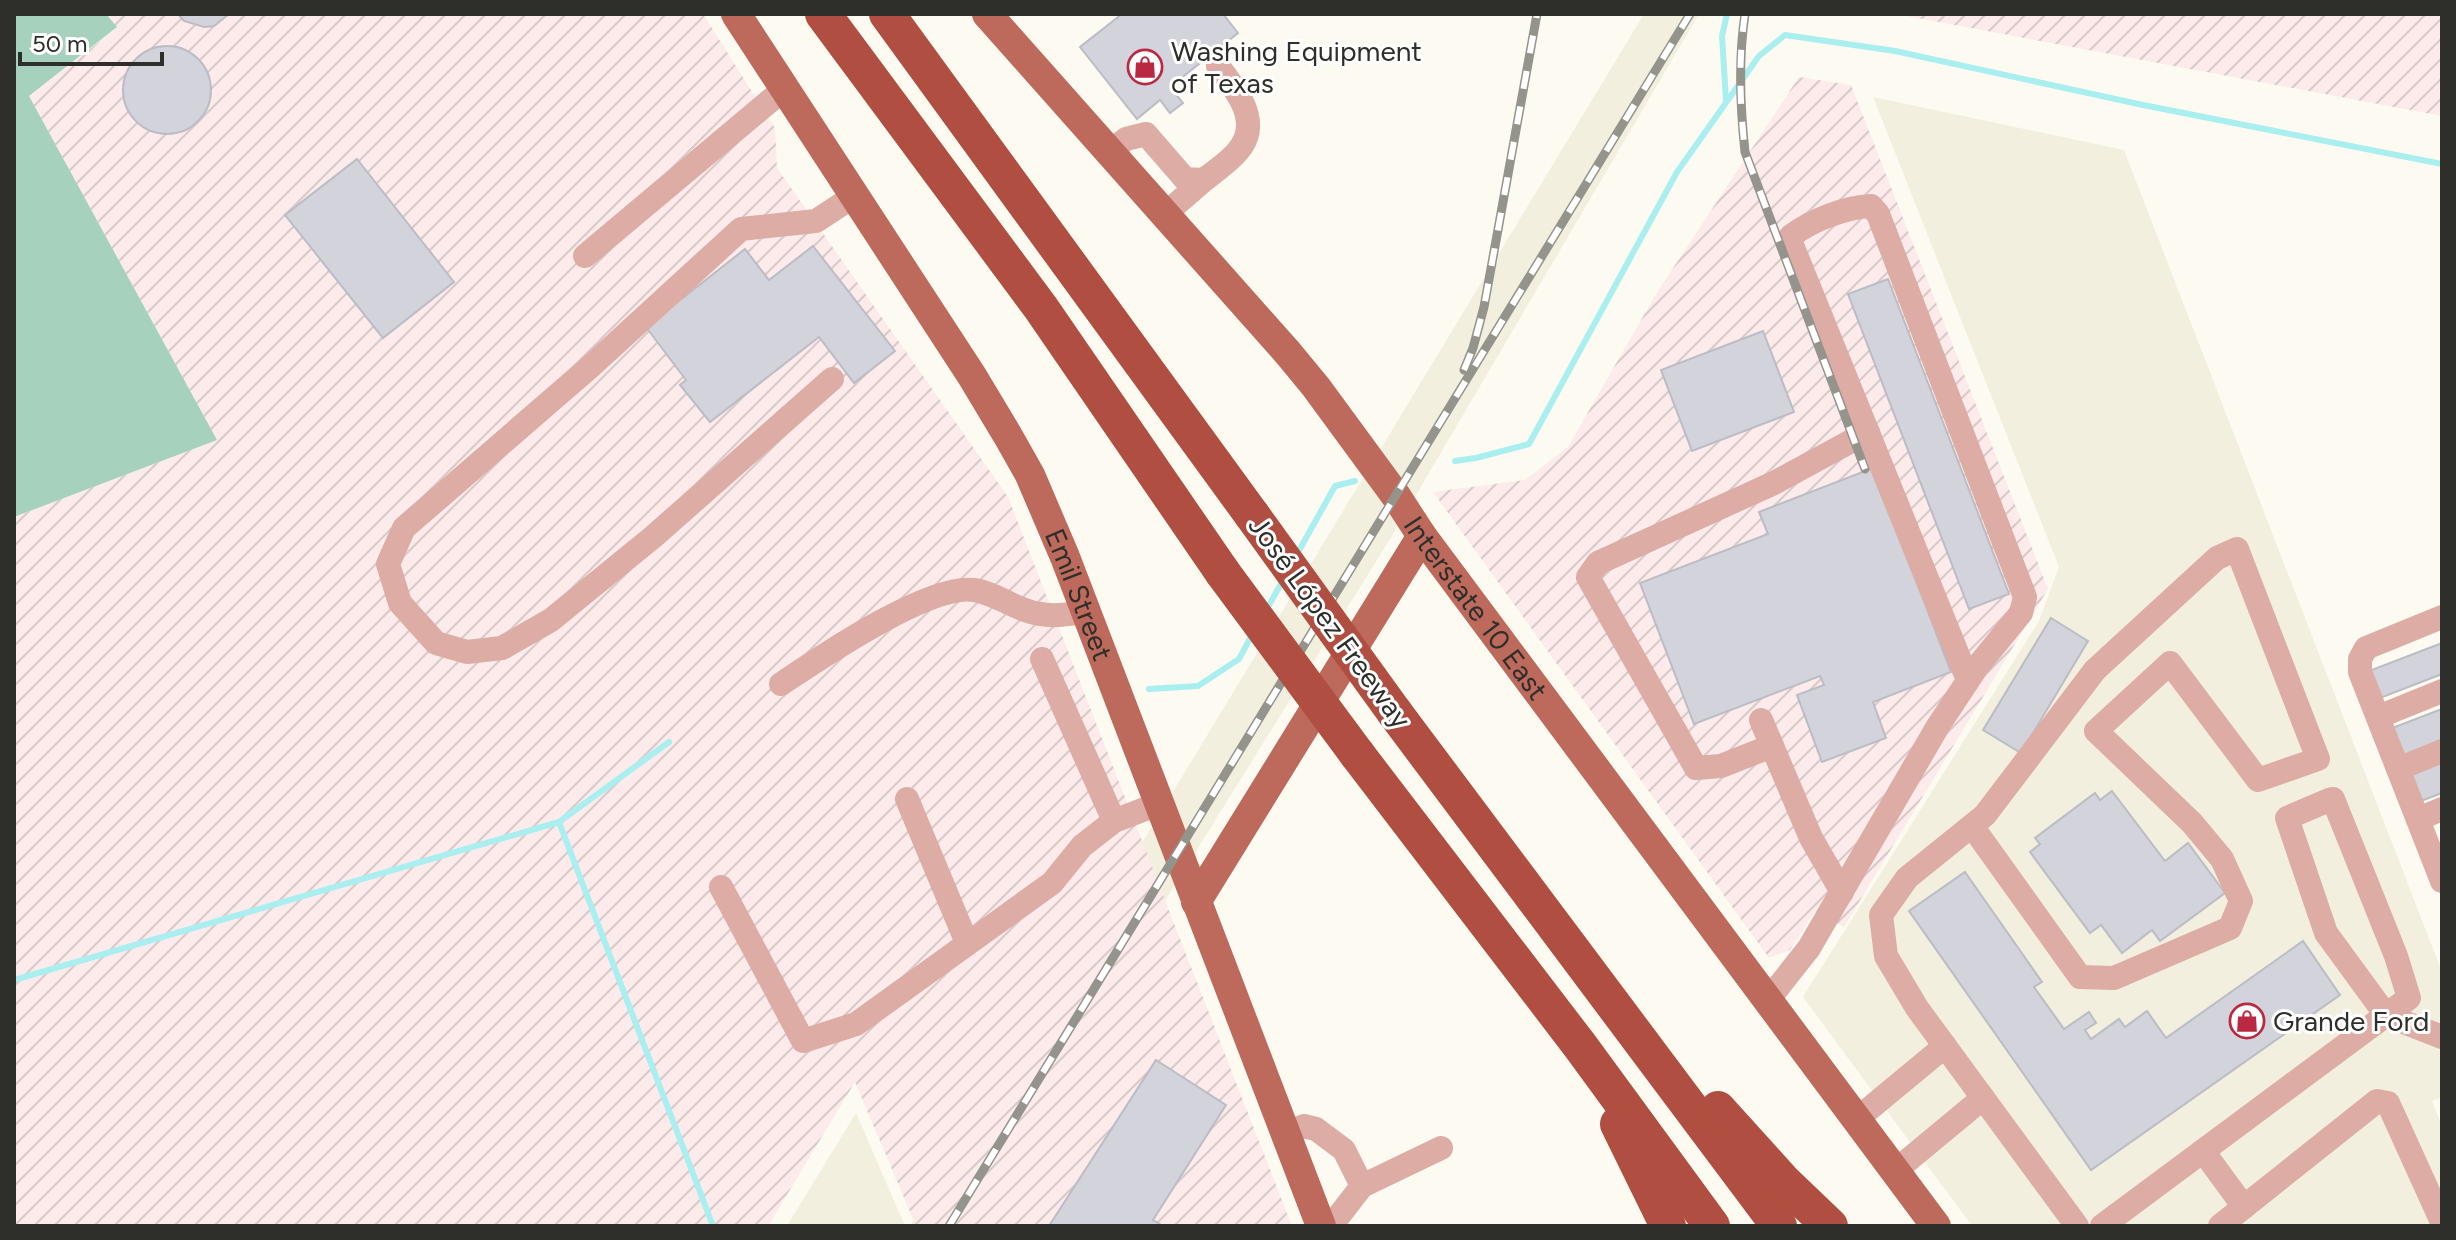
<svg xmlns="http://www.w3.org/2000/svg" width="2456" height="1240" font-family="Figtree,sans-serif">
	<defs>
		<pattern id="industrial-furrows" width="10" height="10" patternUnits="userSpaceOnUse" patternTransform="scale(2)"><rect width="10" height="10" fill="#fcebea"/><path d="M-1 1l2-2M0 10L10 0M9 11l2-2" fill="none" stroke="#d8cac9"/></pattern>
	</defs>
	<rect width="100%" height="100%" fill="#fcfaf1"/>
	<g fill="#f3efdf">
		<polygon points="1644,14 1699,14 1390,539 1155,917 977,1226 910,1226"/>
		<polygon points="1873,97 2124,150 2442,972 2442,1097 2432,1101 2442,1126 2442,1226 1972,1226 1803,997 2039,621 2059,567"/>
		<polygon points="856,1113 905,1226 787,1226"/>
	</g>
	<g fill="url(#industrial-furrows)">
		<polygon points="106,14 703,14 775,128 777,168 1008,497 1292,1226 916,1226 855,1082 768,1226 14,1226 14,517 217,440 29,96 117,28"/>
		<polygon points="1896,14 2442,14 2442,116"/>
		<polygon points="1799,77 1851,85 2048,589 1844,927 1815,911 1790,950 1769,958 1433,492 1525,480 1568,447 1656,294"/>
	</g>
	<polygon fill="#a6d1bc" points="14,14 106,14 117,27 29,96 217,440 14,517"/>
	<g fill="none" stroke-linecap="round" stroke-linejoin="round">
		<g stroke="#a9eff0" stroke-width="6">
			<polyline points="1726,100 1722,36 1727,14"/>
			<polyline points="1455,461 1476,458 1529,444 1677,172 1759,56 1785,35 1895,51 2143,105 2442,164"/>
			<polyline points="1296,556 1335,486 1355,481"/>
			<polyline points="1267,609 1283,580"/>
			<polyline points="1149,689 1198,686 1239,659 1253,633"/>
			<polyline points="559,822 713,1226"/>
			<polyline points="14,980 559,822 669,742"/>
		</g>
	</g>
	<g fill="#d2d3db" stroke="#bbbcc4" stroke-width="2">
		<polygon points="178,14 229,14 214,26 204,27 184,21"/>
		<polygon points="1122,14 1223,14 1238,33 1170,87 1183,103 1170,113 1160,100 1137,119 1080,47"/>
		<circle cx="167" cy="90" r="44"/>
		<polygon points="357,159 454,282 383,338 285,215"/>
		<polygon points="813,246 895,351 854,383 819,337 710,422 680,385 686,380 646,327 745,249 769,280"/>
		<polygon points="1888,279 2009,594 1969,609 1848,294"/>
		<polygon points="1763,331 1794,412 1692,451 1661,370"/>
		<polygon points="1873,468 1951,672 1873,702 1886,738 1822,762 1797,695 1824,685 1820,676 1694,724 1640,583 1768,534 1759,512"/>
		<polygon points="2051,618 2088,641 2021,753 1983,730"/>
		<polygon points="2442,643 2442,674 2380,698 2369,671"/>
		<polygon points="2442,709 2442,740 2403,756 2392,728"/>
		<polygon points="2442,762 2442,793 2421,801 2411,774"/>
		<polygon points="2112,791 2165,861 2188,843 2225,893 2160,941 2152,930 2122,953 2101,925 2090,933 2030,852 2040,844 2035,838 2095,793 2100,800"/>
		<polygon points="1965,872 2042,982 2034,987 2064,1029 2089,1012 2096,1023 2085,1030 2091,1039 2119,1019 2125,1027 2147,1011 2166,1038 2303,941 2340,995 2091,1170 1909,911"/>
		<polygon points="1156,1060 1226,1105 1153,1220 1163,1226 1049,1226"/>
	</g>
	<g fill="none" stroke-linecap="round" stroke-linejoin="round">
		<g stroke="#ddaca4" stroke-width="24">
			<path d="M1110 152 1126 139 1146 134 1185 179 1204 180C1215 171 1229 162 1238 151 1263 122 1236 90 1218 66"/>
			<polyline points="1165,214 1204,180"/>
			<polyline points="585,256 784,89"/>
			<polyline points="832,379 653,537 551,620 502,648 467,652 436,643 400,603 388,564 404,528 590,367 741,229 816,221 854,196"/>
			<polyline points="2442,617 2366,648 2360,659 2360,672 2442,881"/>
			<polyline points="1042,659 1114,821"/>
			<path d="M781 684C820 658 928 584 974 590 994 593 1007 604 1025 610 1046 618 1064 615 1086 612"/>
			<polyline points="2378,717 2442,691"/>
			<polyline points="1761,720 1811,838 1842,892"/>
			<polyline points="1772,746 1721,766 1696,768 1588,577 1598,563 1774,483 1868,432"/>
			<polyline points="2398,769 2442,751"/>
			<polyline points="907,799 967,943"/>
			<polyline points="2418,819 2442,809"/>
			<polyline points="1972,826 2080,977 2114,978 2230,928 2241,901 2222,859 2192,823 2096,731 2170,663 2258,780 2318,759 2237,549 2217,558 2095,670 1985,815 1907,878 1881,915 1886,956 1917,1008 2077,1226"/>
			<polyline points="721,887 803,1041 856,1024 1052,883 1082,846 1114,821 1158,804"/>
			<path d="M1768 1000 1809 948 1938 726 1977 667 2021 613 2025 597 1878 214 1871 206C1846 207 1812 220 1791 236L1792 245 1968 680"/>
			<polyline points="2386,1015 2442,1037"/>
			<polyline points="1857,1119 1945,1046"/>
			<polyline points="1285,1134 1304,1126 1316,1129 1344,1150 1362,1186"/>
			<polyline points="2203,1151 2244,1207"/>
			<polyline points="1895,1171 1983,1098"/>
			<polyline points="1331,1226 1362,1186 1441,1148"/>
			<polyline points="2102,1226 2386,1015 2409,998 2396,956 2333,799 2329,800 2287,818 2326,933 2386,1015"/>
			<polyline points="2220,1226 2377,1101 2388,1103 2442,1222"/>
		</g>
		<g stroke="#bd695c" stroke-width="30">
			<path id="s1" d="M736 14 972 376 1008 436 1030 475 1065 557 1321 1226"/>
			<path id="s2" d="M987 14 1288 353 1316 387 1396 496 1422 536 1936 1226"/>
			<polyline points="1196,902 1422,536"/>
		</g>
		<g stroke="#b04f41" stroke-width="36">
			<polyline points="823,14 1041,308 1223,573"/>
			<polyline points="887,14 1252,515"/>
			<polyline points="1395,713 1779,1226"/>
			<polyline points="1357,754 1581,1047 1712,1226"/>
			<polyline points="1718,1109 1784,1182 1830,1226"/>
			<polyline points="1618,1124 1668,1226"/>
		</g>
		<g stroke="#94938c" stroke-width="9">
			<g id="rail">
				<path d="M1745 14C1738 60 1740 106 1745 152L1865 469"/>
				<polyline points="1464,370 1473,348 1484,307 1537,14"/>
				<polyline points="949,1226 1690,14"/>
			</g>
		</g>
		<use href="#rail" stroke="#fff" stroke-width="6" stroke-dasharray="18" stroke-linecap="butt"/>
		<g stroke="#b04f41" stroke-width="36">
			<polyline points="1252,515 1395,713"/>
			<polyline points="1223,573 1357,754"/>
		</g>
	</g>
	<defs>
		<g id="shop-ring" transform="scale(1.8)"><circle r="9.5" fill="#fff" stroke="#ba2841" stroke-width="1.5"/><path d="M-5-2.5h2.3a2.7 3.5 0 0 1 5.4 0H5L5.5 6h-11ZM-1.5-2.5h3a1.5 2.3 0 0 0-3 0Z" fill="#ba2841"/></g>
	</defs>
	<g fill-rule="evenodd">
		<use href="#shop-ring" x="1145" y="67"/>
		<use href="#shop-ring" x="2247" y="1021"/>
	</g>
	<g text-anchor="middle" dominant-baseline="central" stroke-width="6" stroke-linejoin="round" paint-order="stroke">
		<g font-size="28" fill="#2e2e2a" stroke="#fff" text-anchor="start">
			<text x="1171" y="51">Washing Equipment<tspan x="1171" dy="32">of Texas</tspan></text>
			<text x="2273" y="1021">Grande Ford</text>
		</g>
		<g font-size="28" fill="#2e2e2a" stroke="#fff">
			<text stroke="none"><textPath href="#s1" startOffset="676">Emil Street</textPath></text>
			<text stroke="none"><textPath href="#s2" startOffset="770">Interstate 10 East</textPath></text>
			<text transform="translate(1330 622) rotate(54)">José López Freeway</text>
		</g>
	</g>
	<rect width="2456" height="1240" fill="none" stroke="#2e2e2a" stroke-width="32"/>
	<path d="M20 52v12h142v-12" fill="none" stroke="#2e2e2a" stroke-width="4"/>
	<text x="32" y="52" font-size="24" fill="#2e2e2a" stroke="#ffffff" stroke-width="6" paint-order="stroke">50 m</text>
</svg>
